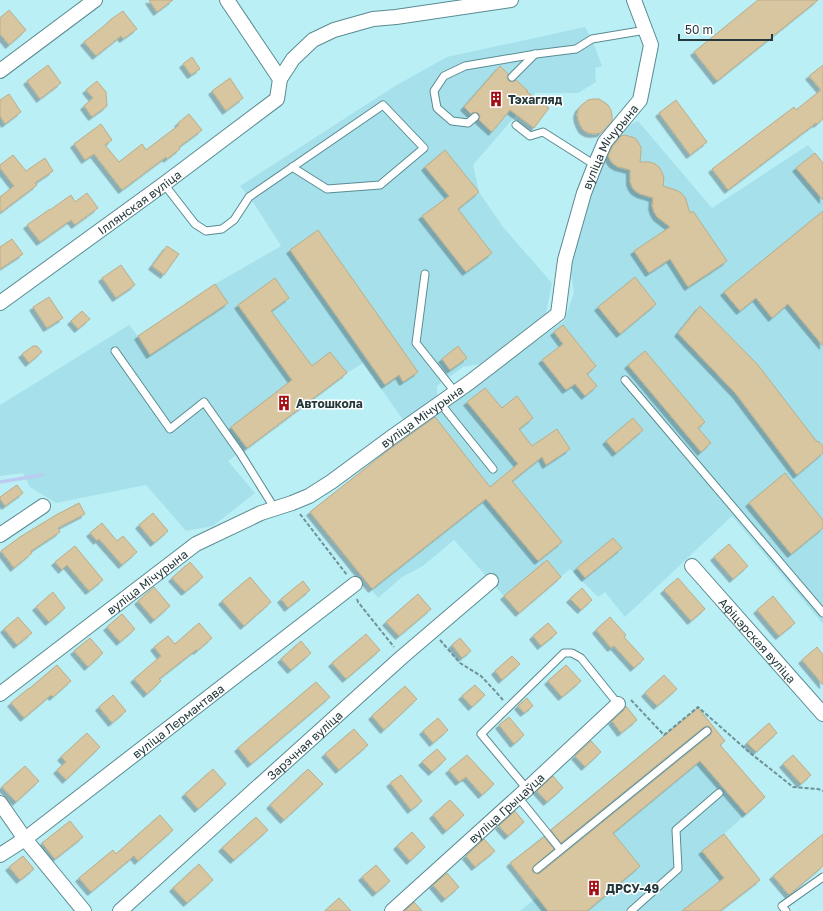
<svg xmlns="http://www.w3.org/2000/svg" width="823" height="911" font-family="'Golos Text',sans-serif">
	<defs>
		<filter id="shadow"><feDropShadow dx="-3.5" dy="3.5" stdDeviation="0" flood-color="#0004"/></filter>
	</defs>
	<rect width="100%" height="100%" fill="#bbeff6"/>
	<g fill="#a6e1eb">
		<polygon points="585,27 592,39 602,66 595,68 596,82 578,93 535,93 473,165 479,192 503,227 552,283 546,313 480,364 463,367 437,386 437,396 403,420 363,363 347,373 228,461 255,493 213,526 186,531 146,485 56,503 30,487 23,473 0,476 0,405 129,325 138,336 215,284 281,246 255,205 240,186 395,86 447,57"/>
		<polygon points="638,121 712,208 808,145 823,163 823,624 732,516 625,617 605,592 598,597 570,569 519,613 454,540 423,566 402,577 378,598 310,512 433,415 564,321 574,293 570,266 587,206 610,143 629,125"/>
		<polygon points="698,707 725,741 720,745 765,797 724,834 760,879 720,911 520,911 589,854 536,896 510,863"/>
	</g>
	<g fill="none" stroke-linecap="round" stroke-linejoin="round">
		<polyline stroke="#bbccf2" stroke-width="3.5" points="0,482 42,475"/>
	</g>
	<g fill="#d7c6a0" stroke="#bcac87" filter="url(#shadow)">
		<polygon points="149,0 173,0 157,12"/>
		<polygon points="758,0 818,0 717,81 694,52"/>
		<polygon points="9,10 26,30 9,45 0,34 0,18"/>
		<polygon points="123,11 137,29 123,39 121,36 96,56 84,42 110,21 110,20"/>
		<polygon points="192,57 200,69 191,75 183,64"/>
		<polygon points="48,65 61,83 40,99 27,81"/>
		<polygon points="823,65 823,119 817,124 816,123 728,190 712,169 794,107 796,110 821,90 809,76"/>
		<polygon points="500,66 508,74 507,78 509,81 513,82 516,80 528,91 527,92 549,108 534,128 510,110 492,132 479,120 480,116 478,113 474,112 471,114 464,107"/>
		<polygon points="230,78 243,98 226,111 212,91"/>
		<polygon points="97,81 106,92 107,106 92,117 84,106 93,98 86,90"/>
		<polygon points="9,94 21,112 5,124 0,116 0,100"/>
		<polygon points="593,99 599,99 604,102 608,105 611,110 612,116 612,121 601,133 594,134 588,133 583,130 580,125 578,120 577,114 579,108 583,104 588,100"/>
		<polygon points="676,100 707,142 690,155 659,113"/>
		<polygon points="189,114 202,130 179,147 180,149 167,159 166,157 122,190 94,154 85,160 74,144 101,124 112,140 105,145 119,162 142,144 146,150 179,125 178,123"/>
		<polygon points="625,135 635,138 638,142 641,147 641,152 640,162 650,162 655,164 659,167 662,172 664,178 663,186 676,190 681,193 685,197 690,213 693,211 727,261 688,287 670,259 649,273 634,251 670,227 657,217 654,212 652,206 653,198 640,194 635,191 632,187 630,182 630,170 618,167 613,164 610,160 608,155 612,147 621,136"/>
		<polygon points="445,150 479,192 458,209 492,253 466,272 422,216 449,196 425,167"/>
		<polygon points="815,153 823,163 823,200 796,168"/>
		<polygon points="13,155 26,171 45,158 53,171 35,183 37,185 0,213 0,197 14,186 0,168 0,165"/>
		<polygon points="87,193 98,208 75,225 71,220 40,242 27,225 50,209 50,210 71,195 75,202"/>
		<polygon points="823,211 823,346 788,304 772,318 756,298 740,311 724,292"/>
		<polygon points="318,230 418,372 403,382 399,375 385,385 290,250"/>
		<polygon points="12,239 23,254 0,269 0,247"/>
		<polygon points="167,246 179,254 164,275 152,266"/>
		<polygon points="121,265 135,285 116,298 102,278"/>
		<polygon points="635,277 656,304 620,334 598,307"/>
		<polygon points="275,278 289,298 271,311 312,366 330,352 347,373 247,448 231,427 292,380 238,305"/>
		<polygon points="215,284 228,303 150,355 138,336"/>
		<polygon points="49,297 63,318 47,328 33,307"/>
		<polygon points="700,306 758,365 817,442 818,441 823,446 823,453 797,475 736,394 678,333"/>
		<polygon points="82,311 90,319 78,329 71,321"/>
		<polygon points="563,325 596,366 587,374 597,386 585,396 575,384 566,390 542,360 563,344 554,332"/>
		<polygon points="33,346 37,346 42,352 29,363 22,354"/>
		<polygon points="458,346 467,358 450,370 442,359"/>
		<polygon points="645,351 705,422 698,428 711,443 701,452 628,365"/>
		<polygon points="485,388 502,408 517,396 533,418 519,429 532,446 557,429 570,449 546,465 542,457 512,481 562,542 538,561 486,499 372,589 310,512 386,452 435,417 490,487 518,464 467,402"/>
		<polygon points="633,418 643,430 616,453 606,441"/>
		<polygon points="785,473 823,520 823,528 791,554 749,503"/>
		<polygon points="17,485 23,493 5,506 0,499 0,497"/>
		<polygon points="79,503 85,514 58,528 60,532 31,551 32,553 14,568 1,551 20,537 56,515"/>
		<polygon points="153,513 168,531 154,543 139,525"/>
		<polygon points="102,523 117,541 123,536 137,552 122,565 99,539 97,541 90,533"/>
		<polygon points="613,538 622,548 585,578 577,568"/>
		<polygon points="729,544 748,566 733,579 714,557"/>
		<polygon points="75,546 103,580 89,591 67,565 62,570 55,562"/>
		<polygon points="547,560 561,577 519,613 504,596"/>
		<polygon points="190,562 203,577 185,592 172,578"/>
		<polygon points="250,577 271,602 244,626 222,601"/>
		<polygon points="678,578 705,609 691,621 664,590"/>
		<polygon points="303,581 310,590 288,608 281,599"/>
		<polygon points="154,587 170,606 154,620 138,601"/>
		<polygon points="582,588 592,600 581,610 570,599"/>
		<polygon points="53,592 65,608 49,622 36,607"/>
		<polygon points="418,594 431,609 399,636 386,622"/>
		<polygon points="773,596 795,623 779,636 757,610"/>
		<polygon points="122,614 135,629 120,642 107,627"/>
		<polygon points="18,617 32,633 17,645 4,629"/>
		<polygon points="610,617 626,635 624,637 644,659 634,668 614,646 611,648 596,630"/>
		<polygon points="199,623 212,638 197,651 196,650 159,679 161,681 147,694 134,679 161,656 154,647 168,636 175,644"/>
		<polygon points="548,623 557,633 541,646 533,636"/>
		<polygon points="366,634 380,650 346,679 332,663"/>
		<polygon points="90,638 103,653 88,667 74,651"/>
		<polygon points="460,638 471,651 462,658 452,645"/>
		<polygon points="301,641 311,653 291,670 281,659"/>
		<polygon points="817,647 823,655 823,685 802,660"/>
		<polygon points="512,656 520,664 502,680 495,671"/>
		<polygon points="57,665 71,681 53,697 51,695 24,718 11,703 29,688 29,689"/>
		<polygon points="566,665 581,681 562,697 548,681"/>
		<polygon points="664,675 677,689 657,706 645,693"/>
		<polygon points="316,682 330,697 251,764 238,748"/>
		<polygon points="475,685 485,695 472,707 462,696"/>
		<polygon points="405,686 417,699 384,730 372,716"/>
		<polygon points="113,695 126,711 112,723 99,707"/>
		<polygon points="527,698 533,706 524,713 518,706"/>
		<polygon points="626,706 637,720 621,733 612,721 624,710"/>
		<polygon points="698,708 725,741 720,745 765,797 746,814 700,761 613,833 640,866 587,911 548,911 510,863 544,837 554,849 533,867 532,870 533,872 537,874 540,873 710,735 712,732 711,728 708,726 704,727 561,843 551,830"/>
		<polygon points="509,717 524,735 514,744 499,725"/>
		<polygon points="438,718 448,730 433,743 423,731"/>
		<polygon points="769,723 777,733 756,752 747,743"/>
		<polygon points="354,729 368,745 339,770 325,754"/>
		<polygon points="87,733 100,747 66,780 57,770 66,762 61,757"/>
		<polygon points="591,741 601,752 585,767 575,756"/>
		<polygon points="437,749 446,759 432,772 422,762"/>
		<polygon points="467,755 494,784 482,795 466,777 459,782 449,770"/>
		<polygon points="793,755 811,775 801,784 783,764"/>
		<polygon points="25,766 39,781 16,802 2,787"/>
		<polygon points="213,769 226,784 198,809 185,794"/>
		<polygon points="308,769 323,784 284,820 270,805"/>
		<polygon points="401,775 422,801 411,810 390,783"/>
		<polygon points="553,776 563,788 547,802 537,791"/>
		<polygon points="450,800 464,815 446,831 433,815"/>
		<polygon points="515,811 524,822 508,836 499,826"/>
		<polygon points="160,815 173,830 138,861 134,856 91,892 79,878 113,850 116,854"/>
		<polygon points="256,817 268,830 234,860 222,848"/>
		<polygon points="70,821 83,837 55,859 42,843"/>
		<polygon points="412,832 425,847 410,861 397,846"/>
		<polygon points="724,834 760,880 720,911 682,911 724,878 702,851"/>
		<polygon points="823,834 823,866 789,895 773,876"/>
		<polygon points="484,839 495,851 475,867 466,856"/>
		<polygon points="23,856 34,869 20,880 9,867"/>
		<polygon points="199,864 213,880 187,903 173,888"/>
		<polygon points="376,865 390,881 376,893 362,877"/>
		<polygon points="447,873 459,887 445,899 433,885"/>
		<polygon points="339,898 351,911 325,911"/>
		<polygon points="414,902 422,911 405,911"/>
	</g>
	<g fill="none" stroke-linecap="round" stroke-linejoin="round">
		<g stroke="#5a8b92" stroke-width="9">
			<g id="lane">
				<polyline points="512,77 535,54"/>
				<polyline points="475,117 468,123 452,121 437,108 434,91 444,76 465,66 536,54 576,49 592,39 646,30"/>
				<polyline points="516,125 530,136 543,132 595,165"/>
				<polyline points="164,184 195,224 206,231 222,229 234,220 249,197 383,105 424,148 380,185 327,189 292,167"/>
				<polyline points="425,274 416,343 455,392"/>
				<polyline points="115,351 170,429 204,402 240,453 275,509"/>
				<polyline points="625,380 823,613"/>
				<polyline points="440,403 493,469"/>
				<polyline points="527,789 481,734 564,653 572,653 581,658 618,704"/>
				<polyline points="518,797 560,849"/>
				<polyline points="537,869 707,731"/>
				<polyline points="631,911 678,869 676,830 719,793"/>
				<polyline points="786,911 782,906 823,877"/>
			</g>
		</g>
		<g stroke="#5a8b92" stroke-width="16">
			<g id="street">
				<polyline points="0,71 95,0"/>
				<polyline points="280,79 293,59 313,40 334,30 373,19 396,17 511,0"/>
				<path id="s1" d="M0 303 164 184 277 99 280 79 227 0"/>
				<polyline points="0,535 43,506"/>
				<path id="s2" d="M692 566 823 714"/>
				<path id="s3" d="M0 694 196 544 261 513 292 503 309 496 331 482 392 437 470 382 558 314 565 260 584 193 595 165 605 142 640 100 651 45 634 0"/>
				<polyline points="0,803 25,839 84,911"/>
				<path id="s4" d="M0 855 25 839 355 584"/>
				<path id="s5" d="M120 911 402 657 491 581"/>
				<path id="s6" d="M392 911 527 789 618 704"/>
			</g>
		</g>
		<g stroke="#6e9297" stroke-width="2" stroke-dasharray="4 2" stroke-linecap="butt">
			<polyline points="300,514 347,575"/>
			<polyline points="357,599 358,602 394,647"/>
			<polyline points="440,640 460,663 481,676 496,692 503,700"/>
			<polyline points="631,700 664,735 698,707 749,752 793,787 818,789 823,791"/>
		</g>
		<use href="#lane" stroke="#fff" stroke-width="7"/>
		<use href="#street" stroke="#fff" stroke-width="14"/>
	</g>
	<defs>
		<g id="building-bare" transform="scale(1.2)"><path d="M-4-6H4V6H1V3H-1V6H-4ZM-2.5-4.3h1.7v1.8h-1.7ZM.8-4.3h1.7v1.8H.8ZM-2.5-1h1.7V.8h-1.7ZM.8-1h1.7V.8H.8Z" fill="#a50e13" stroke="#fff" stroke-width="2.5" paint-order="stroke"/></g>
	</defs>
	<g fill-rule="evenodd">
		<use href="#building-bare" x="496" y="99"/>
		<use href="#building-bare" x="284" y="403"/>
		<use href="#building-bare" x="594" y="888"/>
	</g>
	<g text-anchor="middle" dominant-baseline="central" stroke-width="3" stroke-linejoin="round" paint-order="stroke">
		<g font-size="12" font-weight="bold" fill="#253a3d" stroke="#fff" text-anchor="start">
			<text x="508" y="99">Тэхагляд</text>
			<text x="296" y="403">Автошкола</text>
			<text x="606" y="888">ДРСУ-49</text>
		</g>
		<g font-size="12" fill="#253a3d" stroke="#fff">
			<text stroke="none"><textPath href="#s3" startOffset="856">вуліца Мічурына</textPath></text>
			<text stroke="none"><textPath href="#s1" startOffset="172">Іллянская вуліца</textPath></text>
			<text stroke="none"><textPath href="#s3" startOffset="508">вуліца Мічурына</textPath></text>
			<text stroke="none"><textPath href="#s3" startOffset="185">вуліца Мічурына</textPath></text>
			<text stroke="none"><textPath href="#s2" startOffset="99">Афіцэрская вуліца</textPath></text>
			<text stroke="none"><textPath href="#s4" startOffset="223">вуліца Лермантава</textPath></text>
			<text stroke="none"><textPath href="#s5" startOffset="248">Зарэчная вуліца</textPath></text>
			<text stroke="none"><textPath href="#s6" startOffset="154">вуліца Грыцаўца</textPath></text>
		</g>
	</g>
	<path d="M679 34v6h93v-6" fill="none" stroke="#253a3d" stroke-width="2"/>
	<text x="685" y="34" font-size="12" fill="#253a3d" stroke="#ffffff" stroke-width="3" paint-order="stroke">50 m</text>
</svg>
